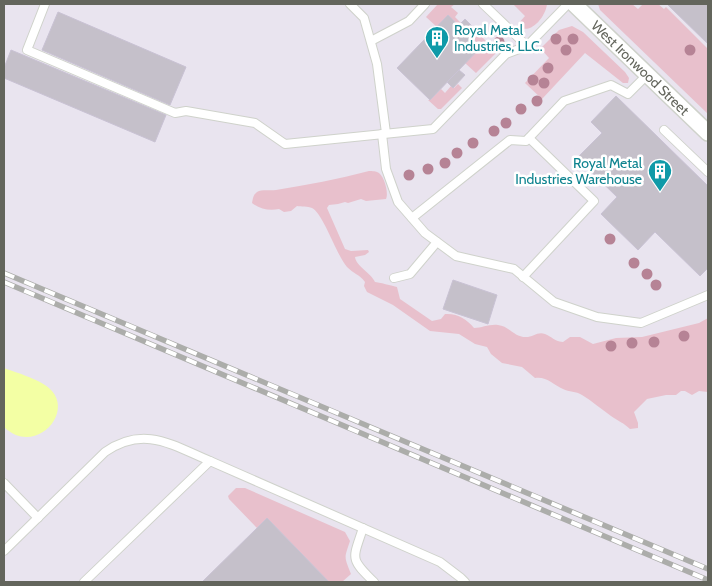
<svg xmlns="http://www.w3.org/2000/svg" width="712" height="586" font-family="Cabin,sans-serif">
	<rect width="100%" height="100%" fill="#e9e4ef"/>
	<g fill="#e8c0cc">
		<polygon points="438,4 455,4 451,7 458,13 455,17 461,23 459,25 448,15 437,27 426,17"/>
		<path d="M513 4H547C546 15 533 33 521 28L518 24 525 16Z"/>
		<polygon points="598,4 632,4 638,9 643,4 658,4 664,9 666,7 708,49 708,114 600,10"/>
		<polygon points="572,26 583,32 625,72 629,78 628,83 623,83 585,53 542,99 525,83 549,58 542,50 542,47 559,30"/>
		<polygon points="476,31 497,52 476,73 465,63 481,47 470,36"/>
		<polygon points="458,84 462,88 441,109 438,109 428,100 430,100 441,89 445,93 451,86 454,88"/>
		<path d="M369 171C370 171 376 171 377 172 384 174 389 193 386 199L366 201 361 199 348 203 345 202 338 204 329 205 327 208 345 249 351 251 368 250 369 252 365 255 355 257C356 266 371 273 375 282 378 282 393 286 397 287L400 299 432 321 441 319 445 314C457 313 467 319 474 328 482 328 489 324 498 325 509 326 514 337 526 337 533 337 538 331 545 334 553 337 553 341 563 342L570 337H580L593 344 616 338 642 337 699 323 708 318V392L699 391 692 395 685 391H681L676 395H666L647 399 634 412 638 423V428L630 429C624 423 618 421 611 416 601 409 592 401 582 395 576 391 569 392 563 389 554 385 546 376 535 378L522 367 502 363 491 354 487 347 475 344 459 334 430 331 393 305 367 292 364 286 365 282C359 274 354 274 347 267 337 256 323 213 312 208 308 206 301 207 297 206L291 211 284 212 279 209C269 211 260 209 252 203 253 199 253 195 257 192 262 189 270 191 276 190 307 185 338 179 369 171Z"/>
		<path d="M236 488H245L345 532 350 541C344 559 344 556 351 574L342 582H329L268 519 257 528 229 499 228 496Z"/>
	</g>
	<path fill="#f3ffa4" d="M4 368C17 373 43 380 52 391 73 415 34 456 4 427Z"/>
	<g fill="#c5c0ca" stroke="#c9c2d4">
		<polygon points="667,4 708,4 708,44 668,5"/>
		<polygon points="58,12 186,67 170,105 42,50"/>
		<polygon points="448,15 481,47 430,100 397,68"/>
		<polygon points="465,19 476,30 470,36 459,25"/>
		<polygon points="11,50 166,115 155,142 4,78 4,68"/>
		<polygon points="459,70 465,75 453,88 447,82"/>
		<polygon points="616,96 708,186 708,268 700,276 655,232 638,250 601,214 617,197 577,158 602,133 591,122"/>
		<polygon points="453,280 497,295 488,324 443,309"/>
		<polygon points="267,518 329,582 202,582 257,528"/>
	</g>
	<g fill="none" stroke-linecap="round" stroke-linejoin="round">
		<g stroke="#cfd2cb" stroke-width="10">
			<g id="service">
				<polyline points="45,4 27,50 175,113 186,111 255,123 285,144 433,129 506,54 527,46 568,4"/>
				<polyline points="350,4 364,18 377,64 386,133"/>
				<polyline points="483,4 527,46"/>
				<polyline points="371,41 409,21 425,4"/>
				<polyline points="664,130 708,172"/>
				<polyline points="382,134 386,169 398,202 425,233 456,256 514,269 554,302 597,317 641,323 708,295"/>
				<polyline points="412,218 510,140 526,141 564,101 611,85 628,94 648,74"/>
				<polyline points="523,277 594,201 529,138"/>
				<polyline points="394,278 410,274 437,242"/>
				<polyline points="4,483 38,518"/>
				<path d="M363 528C353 559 349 558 374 582"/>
				<path d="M4 551 105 452C144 425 172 445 210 461"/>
				<polyline points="84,582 210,461 440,562 461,578 465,582"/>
			</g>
		</g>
		<g stroke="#cfd2cb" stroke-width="18">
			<g id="minor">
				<path id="s1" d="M574 4 708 133"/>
			</g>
		</g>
		<use href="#service" stroke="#fff" stroke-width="8"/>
		<use href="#minor" stroke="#fff" stroke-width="15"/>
		<g stroke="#acadaa" stroke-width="5.5">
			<g id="rail">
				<polyline points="4,273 708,569"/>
				<polyline points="4,282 708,580"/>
			</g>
		</g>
		<use href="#rail" stroke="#fff" stroke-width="4" stroke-dasharray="11" stroke-linecap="butt"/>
	</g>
	<g fill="#b68395">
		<circle cx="556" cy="39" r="5.5"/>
		<circle cx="573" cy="39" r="5.5"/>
		<circle cx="499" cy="42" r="5.5"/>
		<circle cx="566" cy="50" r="5.5"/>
		<circle cx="690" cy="50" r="5.5"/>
		<circle cx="548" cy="68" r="5.5"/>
		<circle cx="533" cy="80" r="5.5"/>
		<circle cx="544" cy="83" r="5.5"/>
		<circle cx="537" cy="101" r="5.5"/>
		<circle cx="521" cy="109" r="5.5"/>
		<circle cx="506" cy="123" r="5.5"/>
		<circle cx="494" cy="131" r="5.5"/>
		<circle cx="473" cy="143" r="5.5"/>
		<circle cx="457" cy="153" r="5.5"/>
		<circle cx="445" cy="163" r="5.5"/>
		<circle cx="428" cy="169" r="5.5"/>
		<circle cx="409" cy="175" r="5.5"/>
		<circle cx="610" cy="239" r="5.5"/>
		<circle cx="634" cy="263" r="5.5"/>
		<circle cx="647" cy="274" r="5.5"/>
		<circle cx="656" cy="285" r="5.5"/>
		<circle cx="684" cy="336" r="5.5"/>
		<circle cx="654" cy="342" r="5.5"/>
		<circle cx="632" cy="343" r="5.5"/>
		<circle cx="611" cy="346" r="5.5"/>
	</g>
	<defs>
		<g id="building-pin" transform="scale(1.25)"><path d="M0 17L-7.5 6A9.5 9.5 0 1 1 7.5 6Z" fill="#0f9aa8" stroke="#fff"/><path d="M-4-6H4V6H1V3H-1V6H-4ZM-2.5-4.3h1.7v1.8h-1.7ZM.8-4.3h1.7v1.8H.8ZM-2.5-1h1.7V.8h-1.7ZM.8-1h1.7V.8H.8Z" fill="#fff"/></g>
	</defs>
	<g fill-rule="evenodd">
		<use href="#building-pin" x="437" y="38"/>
		<use href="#building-pin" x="660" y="171"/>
	</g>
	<g text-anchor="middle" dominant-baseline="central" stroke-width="5" stroke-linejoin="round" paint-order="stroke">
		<g font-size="14" fill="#0d838f" stroke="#fff" text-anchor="start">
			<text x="454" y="30">Royal Metal<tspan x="454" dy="16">Industries, LLC.</tspan></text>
			<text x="642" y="163" text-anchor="end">Royal Metal<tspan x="642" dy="16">Industries Warehouse</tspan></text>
		</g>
		<g font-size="14" fill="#63655c" stroke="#fff">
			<text stroke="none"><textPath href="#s1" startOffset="92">West Ironwood Street</textPath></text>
		</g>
	</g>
	<rect width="712" height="586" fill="none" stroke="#63655c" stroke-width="10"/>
</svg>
